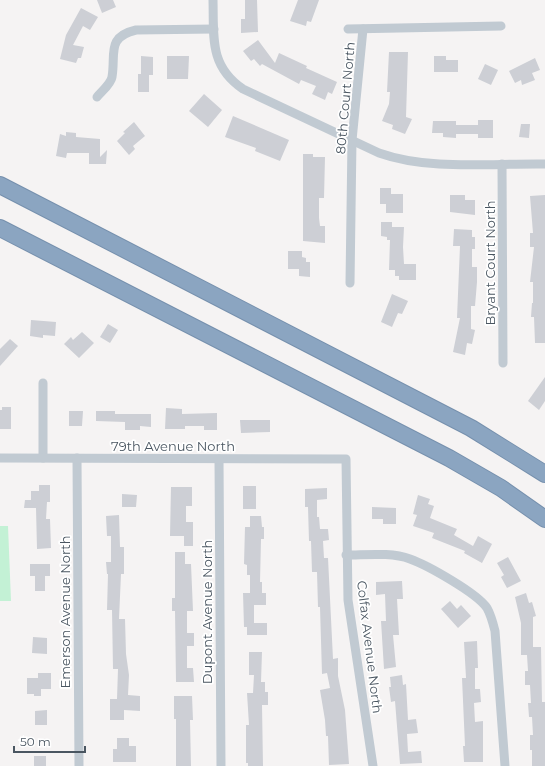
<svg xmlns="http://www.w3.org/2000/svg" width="545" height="766" font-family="Montserrat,sans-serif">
	<rect width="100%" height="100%" fill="#f5f3f3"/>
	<polygon fill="#c3f1d5" points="0,526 8,526 11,601 0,601"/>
	<g fill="#cdcfd5">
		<polygon points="97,0 113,0 116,7 102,13"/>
		<polygon points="245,0 257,0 258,32 241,33 241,19 245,19"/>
		<polygon points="298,0 319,0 311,22 307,21 306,26 290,21"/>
		<polygon points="81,8 98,17 90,30 83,26 73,45 84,47 81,58 78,58 76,63 60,59 66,35"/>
		<polygon points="258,40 275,63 279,53 307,66 306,68 337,82 332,94 328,92 325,100 312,94 316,86 301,80 299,84 262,64 260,66 254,59 251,61 243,51"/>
		<polygon points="389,52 408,52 406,117 412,119 405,134 392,129 393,125 382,121 389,104 390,92 387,92"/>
		<polygon points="141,56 153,57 153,75 149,75 149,92 138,92 138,74 141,74"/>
		<polygon points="167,56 189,56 188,79 167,79"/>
		<polygon points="434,56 446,56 446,60 458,60 458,72 434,72"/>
		<polygon points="535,58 540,70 532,73 535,80 522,85 521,80 515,83 509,71"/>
		<polygon points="485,64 498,70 491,85 478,79"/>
		<polygon points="204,94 222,110 208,127 189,111"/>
		<polygon points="233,116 289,140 280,161 255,151 256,148 225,137"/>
		<polygon points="478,120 493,120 493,138 478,138 478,134 456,134 456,138 443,137 443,133 432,133 433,121 456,121 456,125 478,125"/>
		<polygon points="134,122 145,136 133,146 135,149 129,155 117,141 125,133 123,132"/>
		<polygon points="521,124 530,124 529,138 519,137"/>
		<polygon points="66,132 76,133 76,137 100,139 100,157 107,150 106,164 89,164 89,153 67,153 66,158 56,156 60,134 66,136"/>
		<polygon points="303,154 313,154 313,157 325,157 324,198 319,198 319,218 320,226 325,226 325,243 303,241"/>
		<polygon points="380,188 391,188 391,194 403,194 403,213 386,213 386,204 380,204"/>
		<polygon points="450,195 465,195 465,200 475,200 475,215 450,212"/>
		<polygon points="545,195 545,343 535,343 534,317 531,317 532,303 533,303 533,282 530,282 534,247 530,247 530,233 533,233 530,196"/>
		<polygon points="381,222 392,222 392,227 404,227 403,247 404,264 416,264 416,280 399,280 399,276 395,276 395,270 389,270 390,240 387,240 387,237 381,236"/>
		<polygon points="454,229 472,230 472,237 475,237 475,249 472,249 472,267 477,267 477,282 475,306 471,306 471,329 475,330 472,344 467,343 465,355 453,352 460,318 457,318 460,246 453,246"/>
		<polygon points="288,251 302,251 302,257 306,258 306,262 310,262 310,277 299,276 299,269 288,269"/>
		<polygon points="392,294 408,301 402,314 398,313 392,327 381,322"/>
		<polygon points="31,320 56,322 55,336 43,335 43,338 30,336"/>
		<polygon points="108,324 118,330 110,343 100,337"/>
		<polygon points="82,332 94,343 79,358 64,344 71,337 73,340"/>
		<polygon points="10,339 18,346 0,366 0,349"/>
		<polygon points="545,377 545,401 539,410 528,401"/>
		<polygon points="2,407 11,407 11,429 0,429 0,410 2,410"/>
		<polygon points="166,408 182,409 182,414 217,413 217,430 204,430 204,426 185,426 185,429 165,429"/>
		<polygon points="69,411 83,411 82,426 69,426"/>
		<polygon points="96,411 115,411 115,414 151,414 151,427 140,426 140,430 125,430 125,422 96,421"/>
		<polygon points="240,420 270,420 270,432 241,433"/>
		<polygon points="39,485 50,485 50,502 47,502 46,519 50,519 51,548 37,549 36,508 24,508 25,500 31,500 31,491 39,491"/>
		<rect x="243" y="486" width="13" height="23"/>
		<polygon points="171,487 192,487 192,506 186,506 186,522 193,522 193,546 184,546 184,536 170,536"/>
		<polygon points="327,488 327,499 317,500 317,517 319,517 320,529 328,529 329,540 323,541 324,558 328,558 333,659 338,658 338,676 345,710 349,764 329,765 328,736 326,736 325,720 320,690 330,688 327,673 322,674 320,607 318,607 317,572 312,572 311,541 309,541 308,507 305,507 305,489"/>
		<polygon points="122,494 137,495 136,507 122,507"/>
		<polygon points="418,495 430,499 428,504 434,506 430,518 457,529 454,535 473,546 478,536 492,544 482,563 464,553 465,551 432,538 434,533 413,526 417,515 413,514"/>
		<polygon points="372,507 396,508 396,524 383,524 383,519 372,519"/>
		<polygon points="119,515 120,547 124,547 124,574 121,574 119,619 125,619 126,654 129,675 128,695 140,696 140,711 124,710 124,720 110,720 110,699 117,699 118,669 113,669 112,610 107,610 108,574 107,574 106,562 111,562 111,536 107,536 106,516"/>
		<polygon points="250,516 261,516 262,527 264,527 264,539 261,539 260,582 262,582 262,593 266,593 266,605 254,605 254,623 267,623 267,635 247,635 247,627 244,627 243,593 250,593 250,575 247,575 247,565 244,564 245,527 250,527"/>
		<polygon points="175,552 185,552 185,564 191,564 193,611 187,611 187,633 194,633 194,646 187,646 187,668 193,668 194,682 176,682 175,611 172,611 172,598 175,598"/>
		<polygon points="508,557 521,581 507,588 501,577 504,575 497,563"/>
		<polygon points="30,564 50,564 50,576 45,576 45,591 35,591 35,576 30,576"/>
		<polygon points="402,581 403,599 397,599 399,635 393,635 396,667 384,669 381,621 386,621 385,594 376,595 376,582"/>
		<polygon points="526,593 529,603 532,602 536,616 533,617 533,647 541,647 542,702 545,702 545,766 532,766 532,750 530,750 530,735 533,735 532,717 529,717 528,703 531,703 530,685 525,685 525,671 528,671 527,655 521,655 521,623 515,597"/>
		<polygon points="450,601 457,609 461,605 471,616 458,628 441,609"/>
		<polygon points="33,637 47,638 47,654 32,653"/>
		<polygon points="477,641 478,668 475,668 475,689 480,689 481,702 474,703 475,722 483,721 483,762 464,762 463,746 465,746 462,678 466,678 464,642"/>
		<polygon points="249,652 262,652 261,682 265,682 265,692 268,692 268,705 262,705 263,766 248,766 248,763 246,763 246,725 249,725 247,693 253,693 254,675 249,675"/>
		<polygon points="38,673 51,673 51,689 41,689 41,696 34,696 34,694 27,694 27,678 38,678"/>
		<polygon points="402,675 403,685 406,684 408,720 416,719 418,733 407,734 408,752 421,751 422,763 400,764 395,701 391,702 389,687 391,687 390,677"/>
		<polygon points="174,696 192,696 193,720 190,720 191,766 176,766 176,719 174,719"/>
		<polygon points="47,710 47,725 35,725 35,711"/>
		<polygon points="117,738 129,738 129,746 136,746 136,762 113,762 113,749 117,749"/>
		<rect x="34" y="756" width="12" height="10"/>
	</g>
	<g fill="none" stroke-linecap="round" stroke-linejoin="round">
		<g stroke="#7690ad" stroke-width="18">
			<g id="highway">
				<polyline points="0,185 471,428 545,474"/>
				<polyline points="0,228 449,458 501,488 545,519"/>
			</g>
		</g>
		<g stroke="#c1cad2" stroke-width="9">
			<path d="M213 0C214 37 209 66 243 89L379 153C430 171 491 163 545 164"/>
			<polyline points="348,29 501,26"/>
			<path d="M97 97C101 92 111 84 112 77 116 54 106 37 136 30L214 29"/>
			<polyline points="502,164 503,363"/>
			<polyline points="350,283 352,140 363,29"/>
			<polyline points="43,383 43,458"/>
			<polyline points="0,458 346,459 348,600 373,766"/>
			<polyline points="77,458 79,766"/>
			<polyline points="219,459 221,766"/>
			<path d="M346 555C366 555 391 552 410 559 427 565 477 593 487 608 491 615 493 623 495 631L505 766"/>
		</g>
		<use href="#highway" stroke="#8ba5c1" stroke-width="16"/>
	</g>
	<g text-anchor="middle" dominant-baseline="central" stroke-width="3.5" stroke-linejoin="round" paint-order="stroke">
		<g font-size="13" fill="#4a5661" stroke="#fff">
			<text transform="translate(345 98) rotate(-85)">80th Court North</text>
			<text transform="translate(490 263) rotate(-90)">Bryant Court North</text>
			<text x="173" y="446">79th Avenue North</text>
			<text transform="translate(65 612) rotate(-90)">Emerson Avenue North</text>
			<text transform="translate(207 612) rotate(-90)">Dupont Avenue North</text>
			<text transform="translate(370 647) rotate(83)">Colfax Avenue North</text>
		</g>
	</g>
	<path d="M14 746v6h71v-6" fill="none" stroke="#4a5661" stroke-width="2"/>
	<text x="20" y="746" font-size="12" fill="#4a5661" stroke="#ffffff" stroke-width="3" paint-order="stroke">50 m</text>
</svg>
